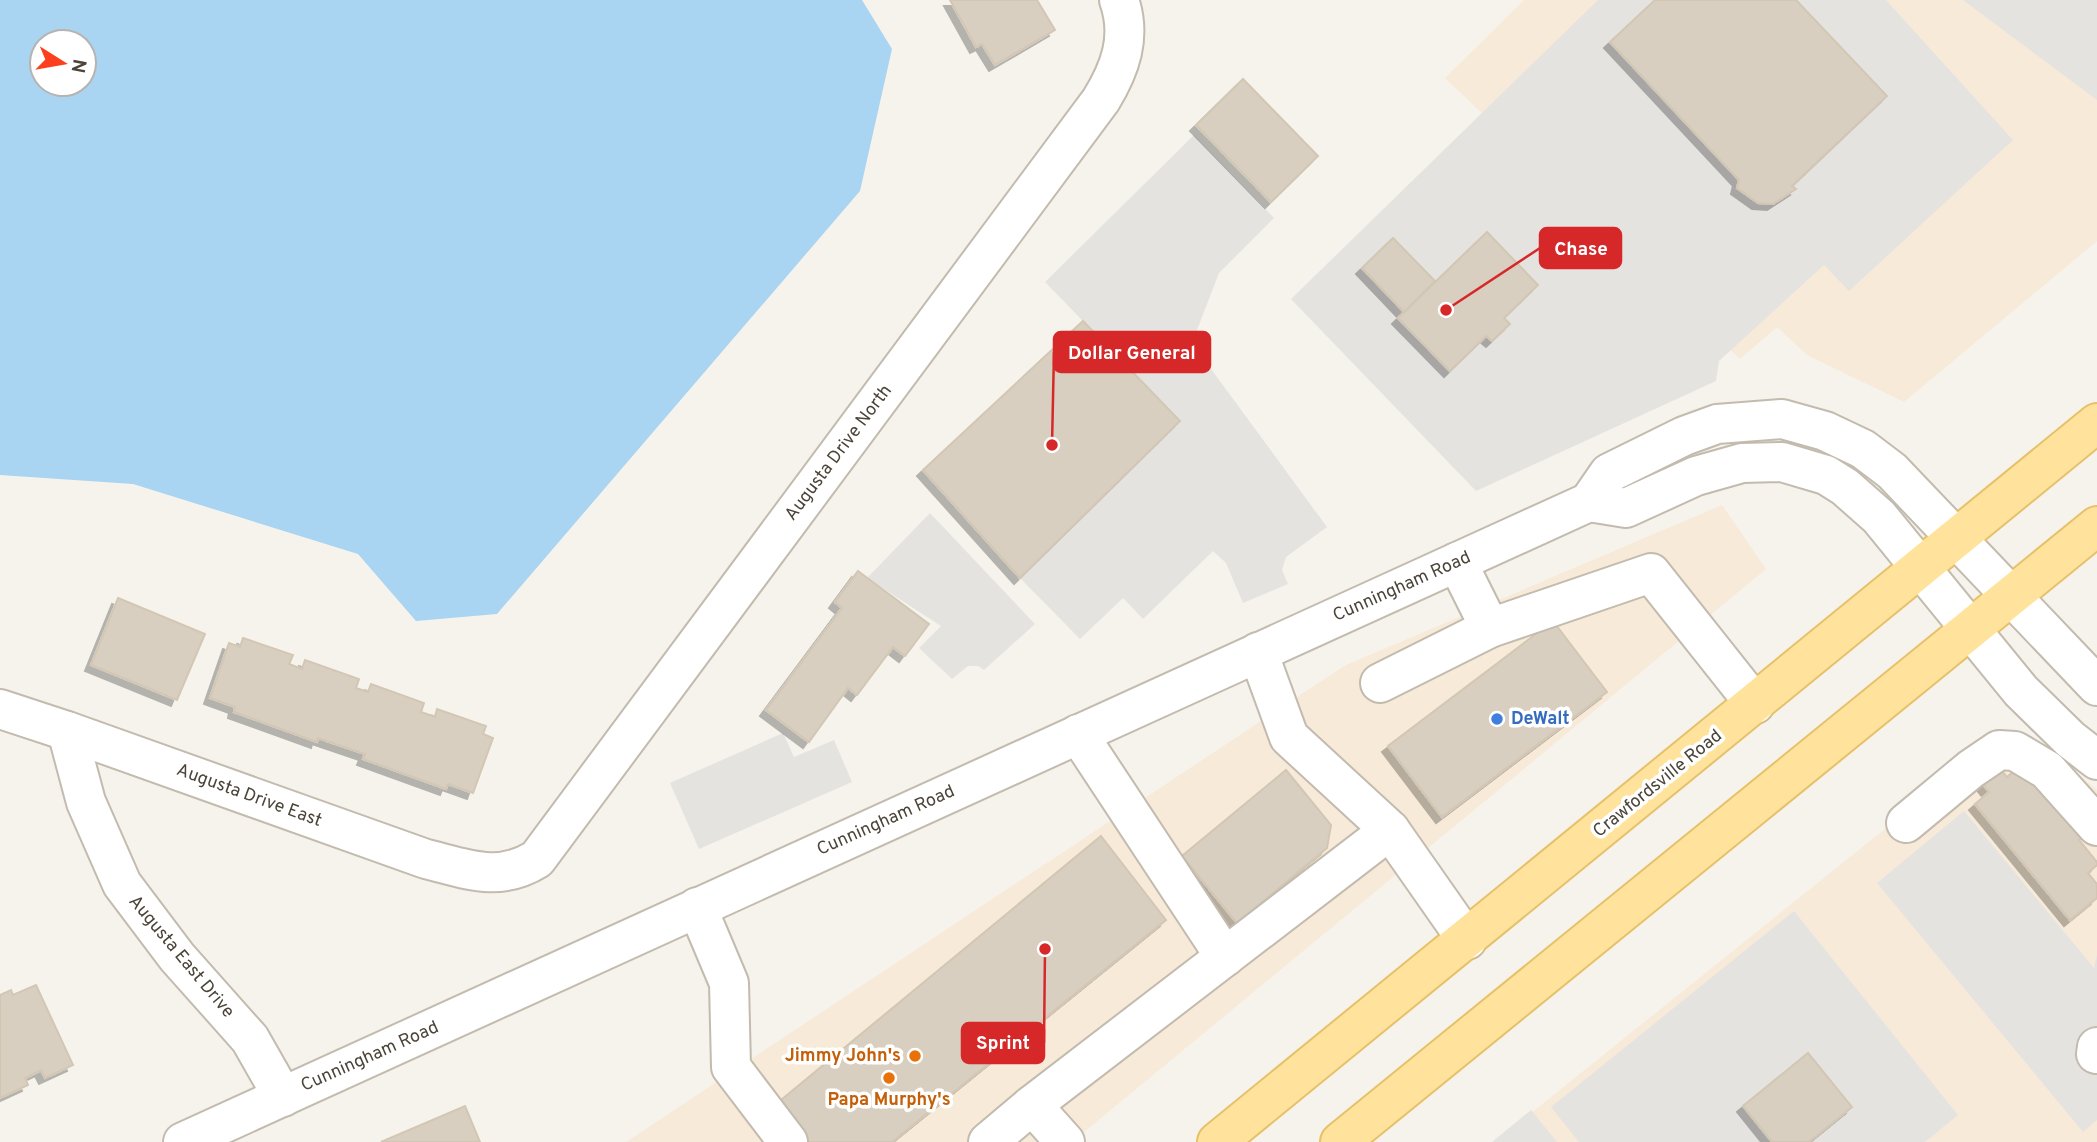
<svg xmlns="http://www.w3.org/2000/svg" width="2097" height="1142" font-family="Overpass,sans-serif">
	<defs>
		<filter id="shadow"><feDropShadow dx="-6" dy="6" stdDeviation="0" flood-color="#0004"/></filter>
	</defs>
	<rect width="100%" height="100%" fill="#f6f3ec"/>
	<g fill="#f7ead8">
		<polygon points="1524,0 2097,0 2097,241 1904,402 1807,355 1777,327 1740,359 1445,78"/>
		<polygon points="1722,505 1766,569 1072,1142 626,1142 1344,666"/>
		<polygon points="1992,743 2044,745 2097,790 2097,1142 1495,1142"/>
	</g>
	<g fill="#e5e3e0">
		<polygon points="1598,0 1886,0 2013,140 1849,291 1824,265 1719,361 1716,381 1476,491 1291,299"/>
		<polygon points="1963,0 2097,0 2097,100"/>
		<polygon points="1194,135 1274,218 1219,273 1192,343 1327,527 1286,557 1282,570 1288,584 1243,603 1226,563 1213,551 1143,619 1123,598 1080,639 1020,578 1180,421 1045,282"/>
		<polygon points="930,513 1035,624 984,670 978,666 968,666 952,679 919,648 941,626 867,578"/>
		<polygon points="783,733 794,757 834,740 852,782 699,849 670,783"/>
		<polygon points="1964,811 2094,968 2097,955 2097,1120 2083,1132 1877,883"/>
		<polygon points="1794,911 1958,1115 1925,1142 1579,1142 1551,1107"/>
		<polygon points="1531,1110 1557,1142 1492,1142"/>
	</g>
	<path fill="#a9d4f2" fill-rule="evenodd" d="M0 0H862L892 49 860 191 497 614 416 621 358 554 133 484 0 475ZM42 42H84V84H42Z"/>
	<g fill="#d8cfc1" stroke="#d3c7b4" stroke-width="2" filter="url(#shadow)">
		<polygon points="950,0 1037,0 1055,30 995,65 982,44 976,47"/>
		<polygon points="1655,0 1796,0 1887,96 1792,186 1796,189 1773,204 1758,203 1737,188 1739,180 1610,42"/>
		<polygon points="1243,79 1318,156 1271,202 1196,125"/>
		<polygon points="1487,232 1538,285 1504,318 1510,324 1492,341 1486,336 1450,371 1398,318"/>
		<polygon points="1393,238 1435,281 1404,312 1362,268"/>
		<polygon points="1083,321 1180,421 1020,578 923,470"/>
		<polygon points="858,571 929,624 905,656 893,647 857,695 848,688 809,742 766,710 842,608 835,602"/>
		<polygon points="118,598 205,634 177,700 91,665"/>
		<polygon points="1553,621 1607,692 1442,817 1388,746"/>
		<polygon points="243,638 293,655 289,664 302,669 305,660 359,679 356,688 368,692 371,684 424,703 421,712 435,717 437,709 486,726 483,734 493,738 473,793 448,784 446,789 363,759 365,754 318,738 317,742 234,712 235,707 210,698 229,643 240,647"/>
		<polygon points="1999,767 2007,777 2019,767 2047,800 2051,797 2084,837 2079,840 2097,862 2097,865 2088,873 2097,884 2097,898 2070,920 1975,804 1989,792 1981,782"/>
		<polygon points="1286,770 1331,825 1327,848 1237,923 1182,856"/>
		<polygon points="1101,836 1166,920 892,1142 805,1142 775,1105"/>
		<polygon points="36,985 73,1065 45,1078 41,1070 25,1078 28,1085 0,1098 0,995 11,990 13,995"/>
		<polygon points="1808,1053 1852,1107 1809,1142 1772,1142 1743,1106"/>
		<polygon points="465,1106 480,1142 381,1142"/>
	</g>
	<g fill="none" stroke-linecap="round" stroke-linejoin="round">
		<g stroke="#c2bbae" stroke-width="42">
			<g id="minor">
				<polyline points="1589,502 1626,508 1696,476 1742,463 1782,462 1826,475 1845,487 1879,517 2021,691 2070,739 2097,760"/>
				<polyline points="1457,562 1490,628"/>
				<polyline points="1258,652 1289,737 1390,830"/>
				<polyline points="1380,683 1490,628 1651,573 1755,704"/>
				<path d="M0 709 67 731 426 859C467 869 498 883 537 859L1101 100C1120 69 1132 37 1119 0"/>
				<polyline points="67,731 86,802 122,884 177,957 250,1039 283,1097"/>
				<polyline points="1078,734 1225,957"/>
				<polyline points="1906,823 1971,769 1999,750 2015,751 2047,770 2097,826"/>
				<polyline points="697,907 729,983 731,1067 788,1142"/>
				<polyline points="2096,1054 2097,1047"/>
				<polyline points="183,1142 1589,502 1609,473 1684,436 1717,424 1782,419 1825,431 1863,449 1892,471 2097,686"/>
				<polyline points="988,1142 1032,1105"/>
				<polyline points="1065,1142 1032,1105 1390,830 1467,940"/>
			</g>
		</g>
		<g stroke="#e6c16a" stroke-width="42">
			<g id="major">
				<polyline points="1217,1142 2097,423"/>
				<polyline points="1340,1142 2097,526"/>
			</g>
		</g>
		<use href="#minor" stroke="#fff" stroke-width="38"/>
		<use href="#major" stroke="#ffe39c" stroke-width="38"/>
	</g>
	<circle fill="#3f7fe0" stroke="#fff" stroke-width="2.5" cx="1497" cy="719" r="7"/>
	<g fill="#e8710a" stroke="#fff" stroke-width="2.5">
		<circle cx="915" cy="1056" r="7"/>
		<circle cx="889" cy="1078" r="7"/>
	</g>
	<g text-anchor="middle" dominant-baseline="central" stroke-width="7" stroke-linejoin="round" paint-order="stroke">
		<g font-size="18" fill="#4b4439" stroke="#fff">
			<text transform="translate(839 453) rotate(-53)">Augusta Drive North</text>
			<text transform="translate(1402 587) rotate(-24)">Cunningham Road</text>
			<text transform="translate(1658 784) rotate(-39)">Crawfordsville Road</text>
			<text transform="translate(249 796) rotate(20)">Augusta Drive East</text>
			<text transform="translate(886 821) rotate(-24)">Cunningham Road</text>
			<text transform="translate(181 957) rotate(50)">Augusta East Drive</text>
			<text transform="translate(370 1057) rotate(-24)">Cunningham Road</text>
		</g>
		<g font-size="18" font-weight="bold" fill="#366cbe" stroke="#fff" text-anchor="start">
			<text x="1511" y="719">DeWalt</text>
		</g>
		<g font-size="18" font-weight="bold" fill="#c56008" stroke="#fff" text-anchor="end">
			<text x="901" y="1056">Jimmy John's</text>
			<text x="889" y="1100" text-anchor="middle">Papa Murphy's</text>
		</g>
	</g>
	<path fill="none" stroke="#d62828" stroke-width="2.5" d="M1446 310L1540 248M1052 445L1054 352M1045 949L1044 1043"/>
	<g fill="#d62828" stroke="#fff" stroke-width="2.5">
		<circle cx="1446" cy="310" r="7"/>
		<circle cx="1052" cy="445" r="7"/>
		<circle cx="1045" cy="949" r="7"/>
	</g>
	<g fill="#d62828" stroke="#d62828" stroke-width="2.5">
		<rect x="1540" y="228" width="81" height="40" rx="7"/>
		<rect x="1054" y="332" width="156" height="40" rx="7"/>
		<rect x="962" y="1023" width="82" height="40" rx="7"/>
	</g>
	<g font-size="19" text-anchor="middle" font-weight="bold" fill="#fff">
		<text x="1581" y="255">Chase</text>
		<text x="1132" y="359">Dollar General</text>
		<text x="1003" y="1049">Sprint</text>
	</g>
	<g transform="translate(63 63) rotate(101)"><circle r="33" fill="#ffffff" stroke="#b7b4b0" stroke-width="2"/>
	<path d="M0-5L12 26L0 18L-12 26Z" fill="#fc3f1d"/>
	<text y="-10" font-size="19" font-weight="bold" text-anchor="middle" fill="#4b4439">N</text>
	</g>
</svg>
